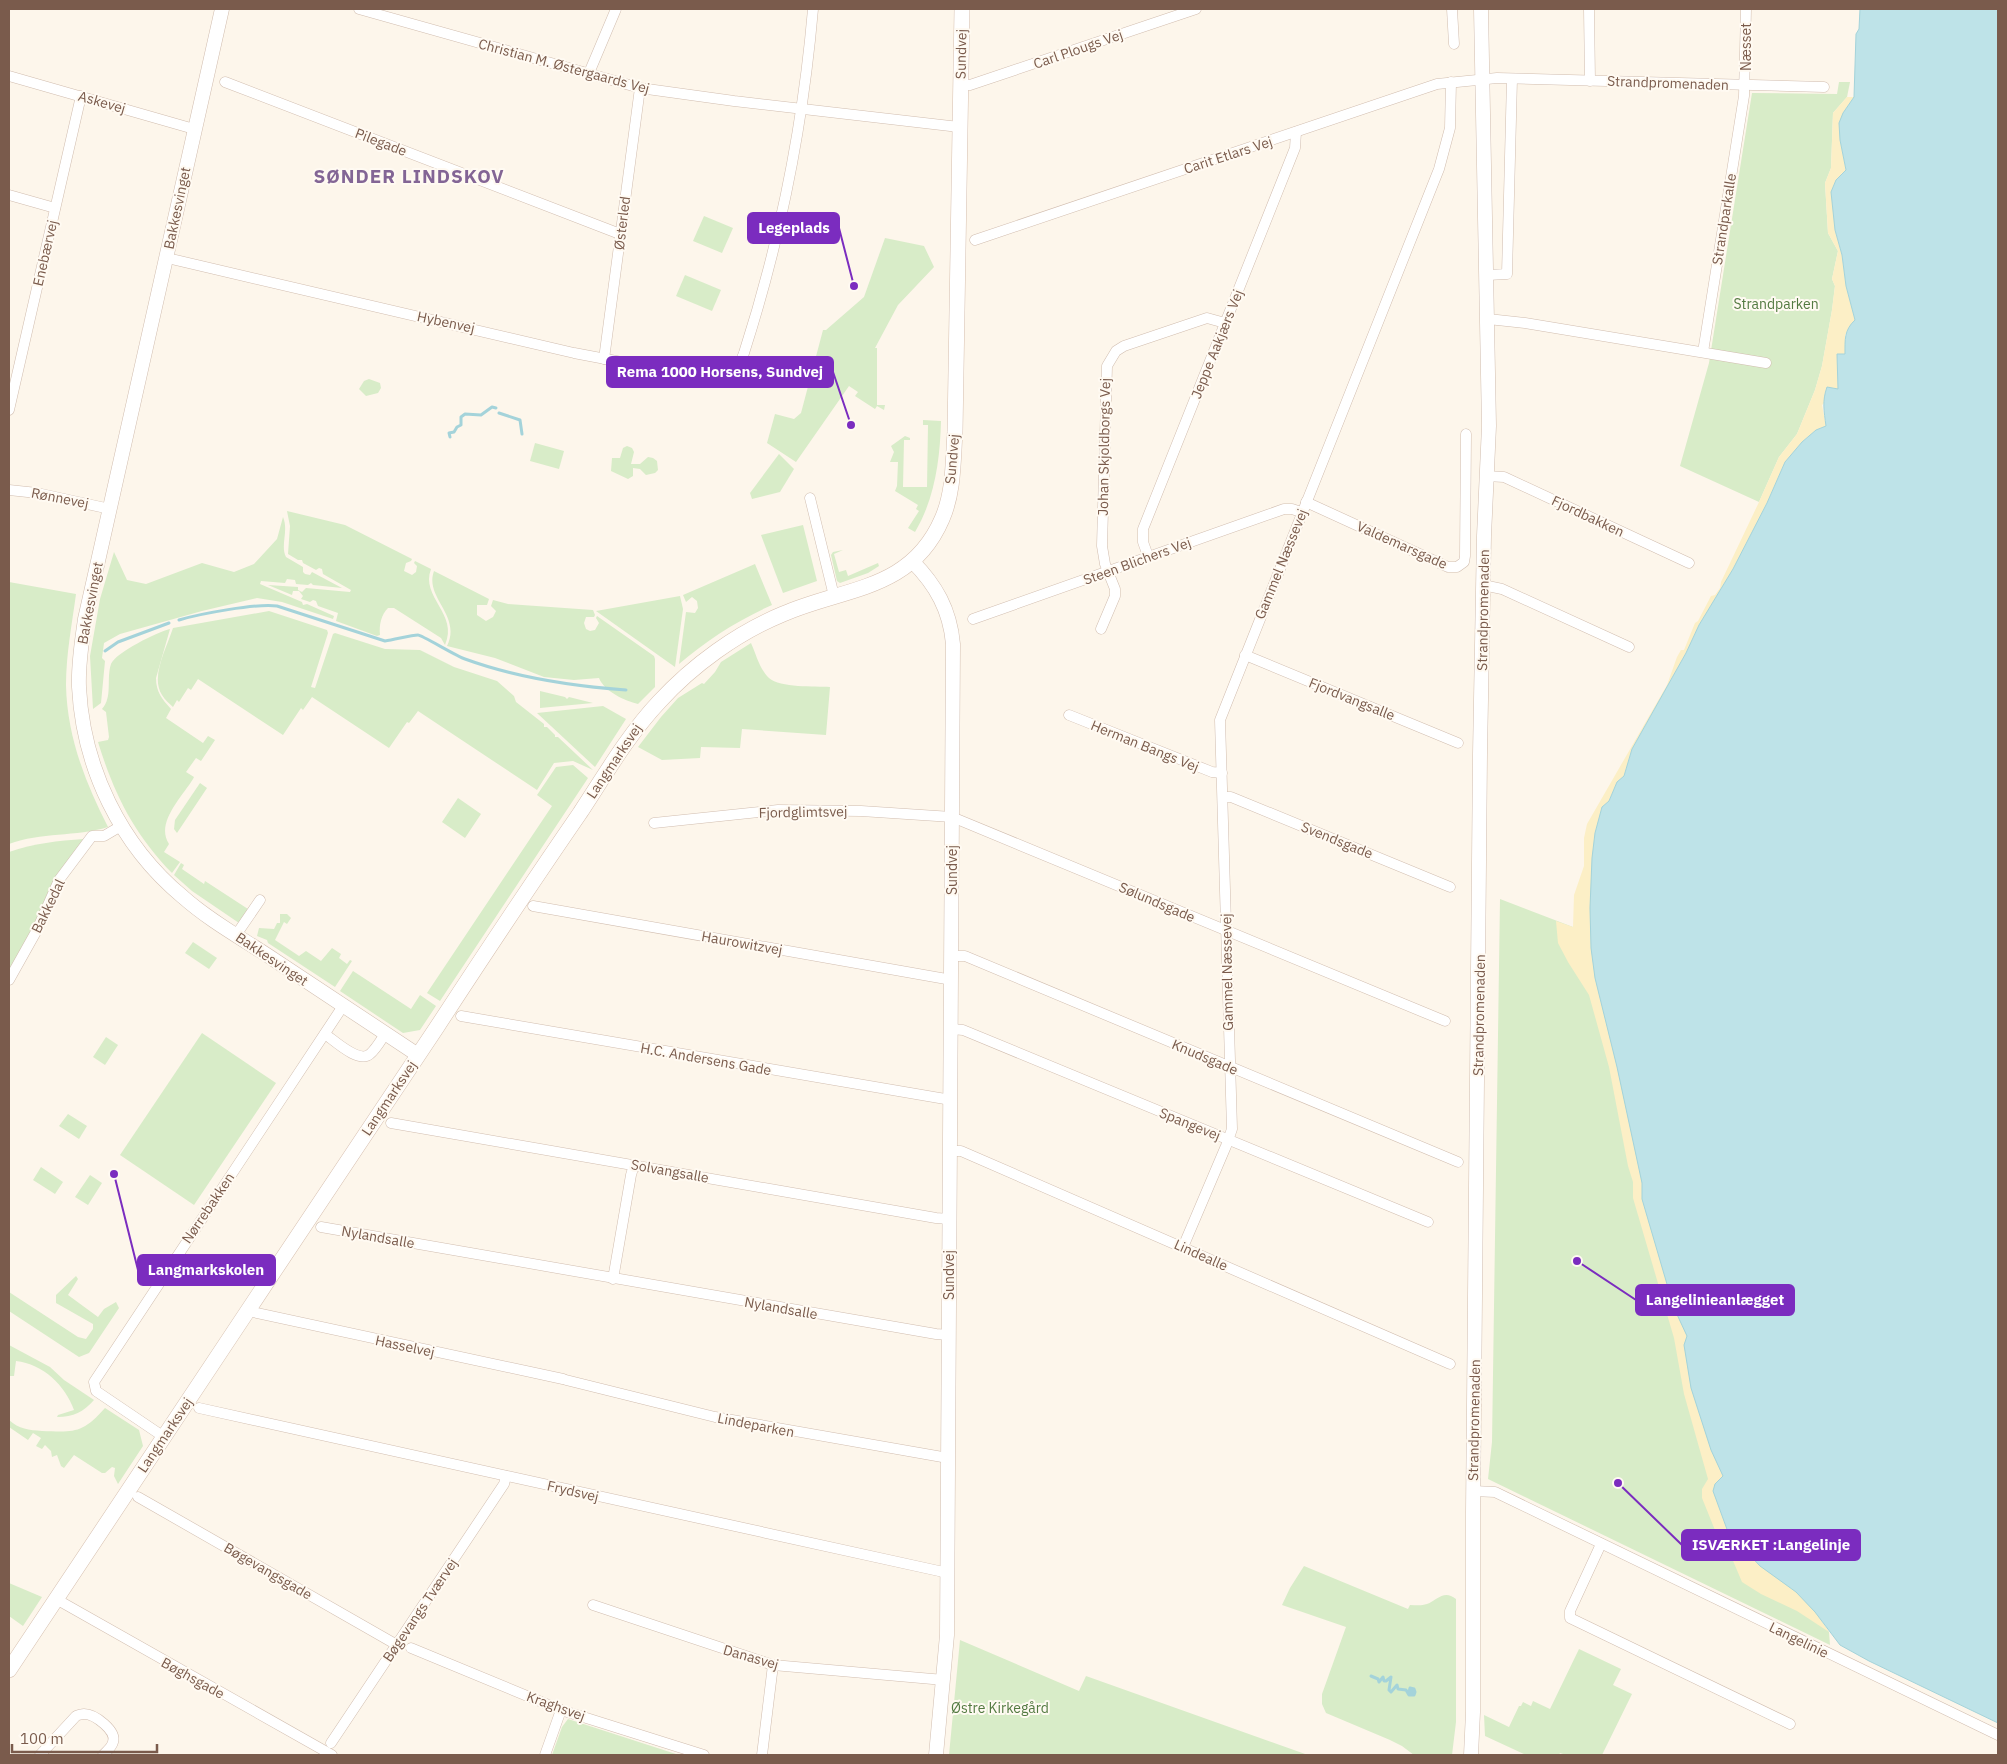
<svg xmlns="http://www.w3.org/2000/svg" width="2007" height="1764" font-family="'IBM Plex Sans',sans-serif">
	<rect width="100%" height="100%" fill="#fdf6eb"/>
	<g fill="#d8ecc8">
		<polygon points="1839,82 1850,82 1847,97 1833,113 1831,168 1825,183 1828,233 1838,251 1832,279 1835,286 1832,310 1822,366 1815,390 1797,434 1779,457 1759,502 1680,466 1709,363 1752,93 1837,94"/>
		<polygon points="704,216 733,228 722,253 693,241"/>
		<polygon points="885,238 924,246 934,267 898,305 875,348 877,348 877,405 885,405 884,410 877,406 875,409 855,396 858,392 849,386 796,462 767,443 775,414 794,419 801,413 823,330 826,330 864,297"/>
		<polygon points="685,275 721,290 712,311 676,296"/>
		<polygon points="369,379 380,383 381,388 378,393 366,396 359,389 364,381"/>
		<path d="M923 420 941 421C940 460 935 498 915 532L908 528 919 511 916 509 918 505 895 491 897 486 898 462H890L894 452 891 446 905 436 910 438V440H904L903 487H927L928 425H923Z"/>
		<polygon points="535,443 564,451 559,469 530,461"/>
		<polygon points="627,446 632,448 634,452 631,464 640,464 648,457 653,458 657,461 658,470 655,473 646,475 640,469 633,468 633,476 628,479 611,471 612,458 620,458 623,448"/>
		<polygon points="779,454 794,469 780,492 752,499 750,493"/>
		<path d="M287 511 345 525 412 559 411 561 406 563 404 571 412 575 416 572 417 566 414 563 415 561 431 569C420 597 459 614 445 645L441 638 394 608H388C381 615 379 625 380 635L377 636 336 621 338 613 318 606 316 601 313 600 310 602 301 599 303 596 299 591H293L292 595 268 585 298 587V590L302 592 306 588 350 592 351 590 323 574 322 569 319 568 316 570 303 563 302 560H298L288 554 290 526Z"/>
		<path d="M283 517C289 531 280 545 286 557L303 567V572L305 574 310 575 312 572 342 588 313 585 311 583 308 585 296 584 295 580 287 579 285 583 261 581 260 584 302 602 303 605 307 604 334 616 333 619 282 602 257 598 202 611 120 634 104 643 102 658 105 661 101 703 93 709 90 656 100 599 114 552 127 580 146 584 202 563 234 572 254 564 277 539Z"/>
		<polygon points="803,525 817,581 783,593 761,535"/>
		<polygon points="843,550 834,554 839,572 846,570 848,576 878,563 879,566 868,573 840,583 837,581 831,555 833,552"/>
		<path d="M755 564 772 605C738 620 707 640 679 664L686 612 695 613 698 608 697 601 692 597 686 602 683 595Z"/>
		<path d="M434 571 489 599 487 605H477V615L486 621 493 617 496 611 491 606 493 600 508 604 593 610 595 615 594 617H586L584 623 586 629 590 631 595 630 599 623 596 618 597 616 654 656 655 659V687L638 704C625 701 604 691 599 678L574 680 544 677 495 658 447 646C462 615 424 598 434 571Z"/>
		<path d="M9 582 76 594C72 624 66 654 66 685 67 736 85 782 108 827 76 837 41 832 9 844Z"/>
		<polygon points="680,596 683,609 675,667 596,611"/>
		<path d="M269 611 327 630 328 633 311 687 315 688 333 634 335 633 385 649 420 650 454 667 497 681 514 696 516 702 544 724V727H547L555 735V737H558L593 770 573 761 554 763 537 790 418 711 409 723 407 722 389 748 312 697 303 710 301 708 283 735 198 679 191 690 188 688 179 702 177 700 173 707C169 703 165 700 162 695 150 677 167 647 173 628Z"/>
		<path d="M170 629 156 678C156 692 162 699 171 709L166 718 203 743 208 736 215 740 201 761 196 758 186 772 194 777 193 779C182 797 155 823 169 844L164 852 180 862 172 873C134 834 114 794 98 742L108 740 109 737 106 712 102 709C113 697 106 679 111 664 116 652 158 632 170 629Z"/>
		<path d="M751 643C756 654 760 670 769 678 780 688 815 686 830 687L826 735 742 729 740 748 701 747 700 758 662 760 638 747 661 717 678 698 702 683 704 684 715 672 721 662Z"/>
		<polygon points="540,691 565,697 567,699 569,697 593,703 540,708"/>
		<polygon points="603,706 626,719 595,767 537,713"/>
		<polygon points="573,765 588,778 440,1001 427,993 552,806 537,795 556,767"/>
		<polygon points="200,783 207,788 177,833 174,829 175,820"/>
		<polygon points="458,798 481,814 465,838 442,822"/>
		<path d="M84 839 9 973V852C34 843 58 841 84 839Z"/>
		<polygon points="181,863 184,865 182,869 204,884 205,881 248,909 239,923 192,891 174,875"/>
		<polygon points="1500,899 1573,927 1591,948 1815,1612 1829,1632 1830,1645 1488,1479 1492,1442"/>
		<polygon points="280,914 287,914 291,918 287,924 284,922 275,940 299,956 306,951 321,961 332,948 341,954 339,958 347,964 350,960 352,961 335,987 268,943 267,940 257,936 259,928 274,929 277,923 280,923"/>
		<polygon points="193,942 217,958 209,969 185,953"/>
		<polygon points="353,971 411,1009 420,995 436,1006 420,1030 403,1033 340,991"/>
		<polygon points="202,1033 276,1083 194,1205 120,1155"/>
		<polygon points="106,1037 118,1045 105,1065 93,1057"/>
		<polygon points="68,1114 87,1126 79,1139 59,1126"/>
		<polygon points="41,1167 63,1182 55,1194 33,1180"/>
		<polygon points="90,1175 102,1183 88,1205 75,1197"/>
		<polygon points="76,1276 78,1279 68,1295 98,1317 104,1309 116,1302 119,1308 89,1353 79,1357 9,1311 9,1292 78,1337 86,1339 93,1329 93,1324 56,1303 56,1295"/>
		<path d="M9 1345 50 1367 64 1380 94 1400C83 1412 74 1417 57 1417L58 1415 74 1410C65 1385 43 1364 16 1361L14 1376H9Z"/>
		<path d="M105 1408 139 1430 143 1446 118 1484 114 1476 115 1468 112 1467 105 1473H102L74 1455 64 1468 61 1466 57 1455 52 1457 51 1451 45 1445 42 1449 36 1446 41 1438 33 1433 28 1440 9 1427V1420C19 1429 29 1430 42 1431 74 1432 82 1434 105 1408Z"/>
		<path d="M1304 1566 1408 1609 1410 1605C1416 1605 1421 1606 1427 1604 1437 1600 1444 1589 1456 1599V1722L1452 1755H1414L1402 1746 1390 1740 1326 1713 1322 1704V1694L1346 1627 1282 1605 1290 1588Z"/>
		<polygon points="9,1583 42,1597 23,1626 9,1616"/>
		<polygon points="960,1640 1079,1691 1086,1676 1308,1755 949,1755"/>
		<polygon points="1579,1649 1621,1669 1613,1685 1632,1694 1602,1755 1566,1755 1560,1753 1559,1755 1526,1755 1485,1736 1484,1715 1509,1727 1519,1706 1521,1706 1523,1702 1531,1706 1533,1701 1550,1709"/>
		<polygon points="568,1719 679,1755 552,1755 562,1727"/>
	</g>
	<polygon fill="#fcefc6" points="1847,97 1854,97 1843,113 1840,140 1846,171 1841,174 1835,230 1842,255 1846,286 1855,320 1845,335 1845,354 1837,354 1838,390 1822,405 1826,426 1816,430 1802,442 1785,462 1767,503 1733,569 1699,625 1686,653 1632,749 1624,776 1617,782 1609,801 1602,807 1590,908 1591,948 1595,978 1617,1067 1642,1183 1642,1199 1674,1308 1687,1336 1684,1345 1691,1388 1711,1450 1723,1476 1715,1484 1713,1491 1729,1532 1760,1566 1796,1591 1815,1612 1829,1632 1797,1611 1761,1594 1742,1582 1731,1556 1719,1540 1702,1498 1702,1489 1708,1479 1684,1394 1674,1338 1633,1198 1633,1182 1628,1166 1609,1067 1589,995 1568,962 1558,943 1556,921 1573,927 1574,895 1584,866 1584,838 1587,824 1667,685 1677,657 1681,650 1684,650 1695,623 1698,621 1711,596 1715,595 1720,588 1721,582 1759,502 1779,457 1797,434 1815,390 1822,366 1832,310 1835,286 1832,279 1838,251 1828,233 1825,183 1831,168 1833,113"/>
	<path fill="#bee3e8" stroke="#a4d3da" d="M1860 9H1998V1723L1869 1661 1840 1645 1815 1612 1796 1592 1760 1566 1728 1532 1713 1491 1715 1484 1723 1476 1711 1450 1691 1388 1684 1345 1687 1336 1674 1308 1642 1199V1183L1617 1067 1595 978 1591 948 1590 908 1592 858 1595 833 1602 807 1609 801 1617 782 1624 776 1632 749 1686 653 1699 625 1733 569 1767 503 1785 462 1802 442 1816 430 1826 426C1824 411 1822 401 1827 387L1838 389 1837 354H1845C1845 340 1844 330 1855 320L1846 286 1842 255 1835 230 1831 192 1836 180 1846 170 1840 140 1839 123 1843 113 1854 97 1856 34 1859 29Z"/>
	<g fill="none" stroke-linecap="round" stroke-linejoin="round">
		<g stroke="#a4d3da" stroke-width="3">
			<polyline points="499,413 520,420 522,434"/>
			<polyline points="450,437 449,433 454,432 457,427 461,425 461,417 465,414 481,415 492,407 496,408"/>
			<path d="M179 620C199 614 257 603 277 606L385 641C394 640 411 635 418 635 422 635 456 656 465 659 517 678 572 686 626 690"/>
			<polyline points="105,651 118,642 169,623"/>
			<polyline points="1371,1676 1378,1679 1379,1682 1383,1677 1384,1681 1386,1681 1391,1677 1389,1690 1391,1692 1397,1685 1398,1689 1406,1690 1409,1695 1414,1695 1415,1692 1414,1689 1410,1688 1409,1692 1412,1694 1413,1691 1411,1690 1412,1691"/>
		</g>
		<g stroke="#d1bdaf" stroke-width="11">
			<g id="minor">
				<polyline points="359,9 640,88 734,101 959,127"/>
				<polyline points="1452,9 1454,44"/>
				<polyline points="1589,9 1590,81"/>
				<polyline points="589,73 616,9"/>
				<polyline points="9,76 194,129"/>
				<polyline points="225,82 620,234"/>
				<polyline points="960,85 970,85 1196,9"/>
				<polyline points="9,195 55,208"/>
				<polyline points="975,240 1437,84 1497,78 1824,87"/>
				<path d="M167 258 574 353 711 379C730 378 738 370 744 353 780 241 803 126 813 9"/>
				<polyline points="1487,275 1507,274 1512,79"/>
				<polyline points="1488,319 1525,323 1766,363"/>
				<polyline points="1703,352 1744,96 1746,9"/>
				<polyline points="604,359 640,88"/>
				<polyline points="9,410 81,96"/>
				<polyline points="1486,476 1504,477 1689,563"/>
				<polyline points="9,490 37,493 110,509"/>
				<polyline points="810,498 834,596"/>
				<polyline points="1306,502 1448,567 1457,567 1464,562 1465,556 1466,434"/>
				<polyline points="1148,556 1143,542 1143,529 1295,148 1296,132"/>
				<polyline points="1483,585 1502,589 1629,647"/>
				<polyline points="973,619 1284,509 1292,509 1301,512"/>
				<polyline points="1101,629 1115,596 1115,589 1105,564 1102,546 1107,366 1116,351 1124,346 1207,318 1225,323"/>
				<polyline points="1245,655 1458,743"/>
				<polyline points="1069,715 1212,772 1222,773"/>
				<polyline points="1223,797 1231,797 1450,887"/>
				<polyline points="654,823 778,810 861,811 952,817 1445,1021"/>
				<polyline points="533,906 952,980"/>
				<polyline points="236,935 260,900"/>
				<polyline points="951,956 965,956 1458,1162"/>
				<polyline points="9,980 37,930 59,880 92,836 104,836 121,826"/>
				<polyline points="461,1016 951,1100"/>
				<polyline points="952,1029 963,1030 1428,1222"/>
				<path d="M325 1034C335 1041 359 1064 370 1054 376 1049 381 1040 385 1034"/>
				<polyline points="391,1123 936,1218 949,1219"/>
				<polyline points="951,1151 961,1151 1450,1364"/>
				<polyline points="321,1227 936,1334 949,1335"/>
				<polyline points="1183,1247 1226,1146 1232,1129 1220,720 1439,169 1450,128 1451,82"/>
				<polyline points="613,1279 631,1175 634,1165"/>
				<polyline points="248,1311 563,1379"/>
				<polyline points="566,1380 715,1417 948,1458"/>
				<polyline points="199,1408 948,1573"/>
				<polyline points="164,1437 96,1391 94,1382 343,1006"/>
				<polyline points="1473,1491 1495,1492 1998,1735"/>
				<polyline points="138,1497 397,1645"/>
				<polyline points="1601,1544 1570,1611 1570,1618 1790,1724"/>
				<polyline points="56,1599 332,1755"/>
				<polyline points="593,1605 773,1665 944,1680"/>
				<polyline points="411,1648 561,1710 704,1755"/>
				<polyline points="331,1743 504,1484 506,1476"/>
				<path d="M40 1755 76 1716C77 1715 83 1714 84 1714 95 1714 117 1731 113 1742 112 1747 107 1751 103 1755"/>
				<polyline points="545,1755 561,1710"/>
				<polyline points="762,1755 773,1665"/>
			</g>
		</g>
		<g stroke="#d1bdaf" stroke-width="15">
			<g id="tertiary">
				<path d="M222 9 85 619C82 641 78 664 79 687 83 767 120 845 183 897 210 921 243 939 273 959 321 991 369 1023 418 1055"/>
				<path d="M912 561C936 585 950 610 953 644L947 1635 936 1755"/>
				<polyline points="1471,1755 1473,1712 1473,1513 1480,754 1484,536 1489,426 1481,9"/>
			</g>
		</g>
		<g stroke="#d6bfaf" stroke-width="16">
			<path id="secondary" d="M9 1670C151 1456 294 1241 437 1027 484 955 531 884 580 813 605 775 628 735 659 702 693 665 737 633 783 614 845 587 911 591 942 519 954 492 953 460 955 432L962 9"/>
		</g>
		<use href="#minor" stroke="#fff" stroke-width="10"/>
		<use href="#tertiary" stroke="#fff" stroke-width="14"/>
		<use href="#secondary" stroke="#fff" stroke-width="15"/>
	</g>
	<g text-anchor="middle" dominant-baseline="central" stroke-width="4" stroke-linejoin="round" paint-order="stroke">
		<g font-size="14" fill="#7a5b4c" stroke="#fffaf2">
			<text transform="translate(1746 47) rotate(-90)">Næsset</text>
			<text transform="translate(1078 49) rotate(-19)">Carl Plougs Vej</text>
			<text transform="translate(961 54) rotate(-89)">Sundvej</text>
			<text transform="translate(564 66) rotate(15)">Christian M. Østergaards Vej</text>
			<text transform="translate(1668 83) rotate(2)">Strandpromenaden</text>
			<text transform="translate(102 102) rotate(16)">Askevej</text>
			<text transform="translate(381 142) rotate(21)">Pilegade</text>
			<text transform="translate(1228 155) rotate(-18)">Carit Etlars Vej</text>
			<text transform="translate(177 208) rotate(-78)">Bakkesvinget</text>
			<text transform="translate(1724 219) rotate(-81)">Strandparkalle</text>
			<text transform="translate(622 223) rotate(-83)">Østerled</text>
			<text transform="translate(45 253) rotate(-77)">Enebærvej</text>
			<text transform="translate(446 322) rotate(12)">Hybenvej</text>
			<text transform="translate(1217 344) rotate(-68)">Jeppe Aakjærs Vej</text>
			<text transform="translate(1104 447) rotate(-89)">Johan Skjoldborgs Vej</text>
			<text transform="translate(952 459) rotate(-85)">Sundvej</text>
			<text transform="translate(60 498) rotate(11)">Rønnevej</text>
			<text transform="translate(1588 516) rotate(25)">Fjordbakken</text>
			<text transform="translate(1402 545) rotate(24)">Valdemarsgade</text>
			<text transform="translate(1137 561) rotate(-20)">Steen Blichers Vej</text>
			<text transform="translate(1281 564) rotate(-68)">Gammel Næssevej</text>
			<text transform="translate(90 603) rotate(-79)">Bakkesvinget</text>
			<text transform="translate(1483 610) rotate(-89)">Strandpromenaden</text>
			<text transform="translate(1352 699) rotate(22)">Fjordvangsalle</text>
			<text transform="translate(1145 746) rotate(22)">Herman Bangs Vej</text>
			<text transform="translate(614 761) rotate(-56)">Langmarksvej</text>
			<text transform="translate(803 812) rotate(-1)">Fjordglimtsvej</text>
			<text transform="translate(1337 840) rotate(22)">Svendsgade</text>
			<text transform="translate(952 870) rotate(-90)">Sundvej</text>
			<text transform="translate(1157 902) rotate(23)">Sølundsgade</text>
			<text transform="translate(48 906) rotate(-64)">Bakkedal</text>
			<text transform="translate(742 943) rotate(10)">Haurowitzvej</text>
			<text transform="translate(272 959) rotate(34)">Bakkesvinget</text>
			<text transform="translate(1227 972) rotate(-91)">Gammel Næssevej</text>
			<text transform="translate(1479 1015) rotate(-89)">Strandpromenaden</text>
			<text transform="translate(1205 1057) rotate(23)">Knudsgade</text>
			<text transform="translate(706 1059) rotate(10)">H.C. Andersens Gade</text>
			<text transform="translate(389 1098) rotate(-56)">Langmarksvej</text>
			<text transform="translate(1190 1124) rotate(22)">Spangevej</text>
			<text transform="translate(670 1171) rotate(10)">Solvangsalle</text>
			<text transform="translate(208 1208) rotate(-56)">Nørrebakken</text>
			<text transform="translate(378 1237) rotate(10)">Nylandsalle</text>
			<text transform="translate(1201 1255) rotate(24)">Lindealle</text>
			<text transform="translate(949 1275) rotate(-90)">Sundvej</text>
			<text transform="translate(781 1308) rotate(10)">Nylandsalle</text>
			<text transform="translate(405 1346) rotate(12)">Hasselvej</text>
			<text transform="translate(1474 1420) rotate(-89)">Strandpromenaden</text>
			<text transform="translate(756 1425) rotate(11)">Lindeparken</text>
			<text transform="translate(165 1435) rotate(-56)">Langmarksvej</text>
			<text transform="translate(573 1491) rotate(13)">Frydsvej</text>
			<text transform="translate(268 1571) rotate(30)">Bøgevangsgade</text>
			<text transform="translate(420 1610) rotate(-56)">Bøgevangs Tværvej</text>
			<text transform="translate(1799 1640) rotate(26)">Langelinie</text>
			<text transform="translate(751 1657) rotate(16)">Danasvej</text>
			<text transform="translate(193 1678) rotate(29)">Bøghsgade</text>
			<text transform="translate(556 1706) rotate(20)">Kraghsvej</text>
		</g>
		<g font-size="14" fill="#537a41" stroke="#fffaf2">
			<text x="1776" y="304">Strandparken</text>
			<text x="1000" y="1708">Østre Kirkegård</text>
		</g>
		<g font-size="19" font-weight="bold" letter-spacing="1" fill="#836595" stroke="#fffaf2">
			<text x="409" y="176">SØNDER LINDSKOV</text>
		</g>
	</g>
	<path fill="none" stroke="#7b2cbf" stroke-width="2" d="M854 286L839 228M851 425L833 372M114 1174L138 1270M1577 1261L1636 1300M1618 1483L1682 1545"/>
	<g fill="#7b2cbf" stroke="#fffaf2" stroke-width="2">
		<circle cx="854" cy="286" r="5"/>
		<circle cx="851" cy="425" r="5"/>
		<circle cx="114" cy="1174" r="5"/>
		<circle cx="1577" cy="1261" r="5"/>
		<circle cx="1618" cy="1483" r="5"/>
	</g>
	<g fill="#7b2cbf" stroke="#7b2cbf" stroke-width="2">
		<rect x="748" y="213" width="91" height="30" rx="5"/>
		<rect x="607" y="357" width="226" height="30" rx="5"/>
		<rect x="138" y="1255" width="137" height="30" rx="5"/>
		<rect x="1636" y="1285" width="158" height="30" rx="5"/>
		<rect x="1682" y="1530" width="178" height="30" rx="5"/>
	</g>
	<g font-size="15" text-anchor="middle" font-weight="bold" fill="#fff">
		<text x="794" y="233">Legeplads</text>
		<text x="720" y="377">Rema 1000 Horsens, Sundvej</text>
		<text x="206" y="1275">Langmarkskolen</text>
		<text x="1715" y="1305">Langelinieanlægget</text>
		<text x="1771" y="1550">ISVÆRKET :Langelinje</text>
	</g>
	<rect width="2007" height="1764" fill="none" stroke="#7a5b4c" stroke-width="20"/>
	<path d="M12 1744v8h145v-8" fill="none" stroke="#7a5b4c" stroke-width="2.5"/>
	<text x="20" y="1744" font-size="15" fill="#7a5b4c" stroke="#fffaf2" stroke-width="4" paint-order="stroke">100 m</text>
</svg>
